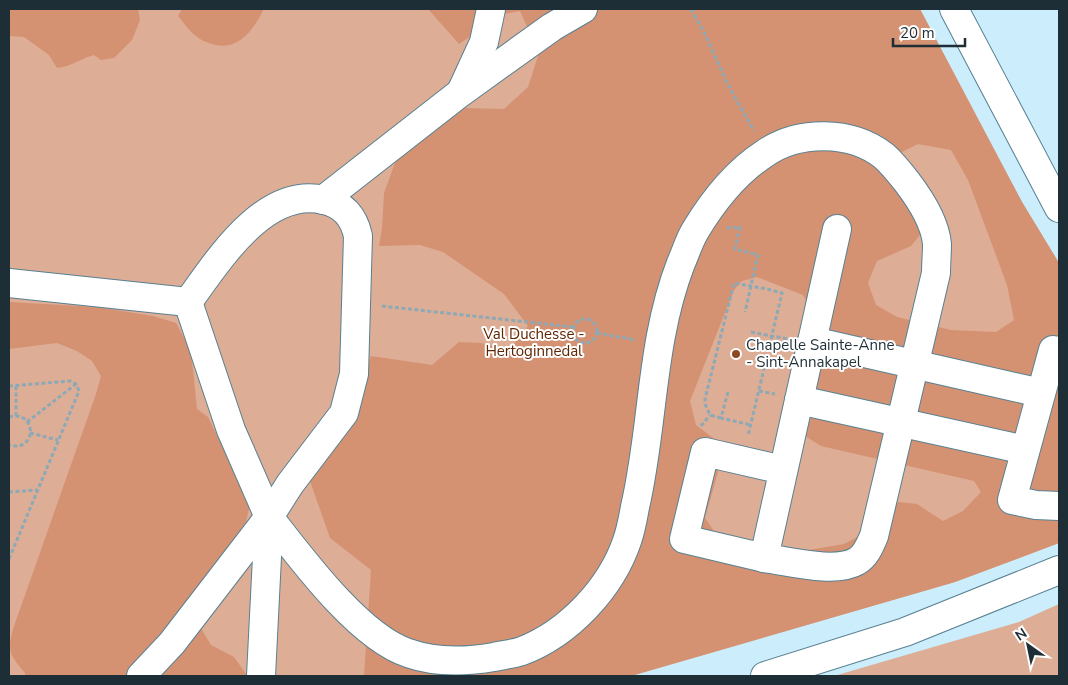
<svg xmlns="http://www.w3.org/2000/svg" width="1068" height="685" font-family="'Nunito Sans',sans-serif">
	<rect width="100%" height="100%" fill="#cbedfc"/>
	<g fill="#dead95">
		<polygon points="9,9 920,9 1022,202 1059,263 1059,543 955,582 631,676 9,676"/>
		<polygon points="1059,604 1059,676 834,676 1019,622"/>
	</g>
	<g fill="#d49272" fill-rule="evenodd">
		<path d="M9 9H138L140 20 132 40 114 58 101 60 94 55C81 58 71 67 57 68L49 55 24 37 9 36Z"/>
		<path d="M182 9H264C250 36 233 57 200 39 191 34 184 23 178 16Z"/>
		<path d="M428 9H920L1022 202 1059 263V543L955 582 631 676H364L371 570 330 538 310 481 352 417 371 356 432 365 459 342 481 343 509 350 528 326 504 294 443 252 420 245 379 246 382 228 384 193 399 152 463 108 504 109 528 87 539 53 520 11 504 14 459 44ZM918 144 951 150 968 180 1007 285 1014 320 996 332 951 330 897 317 876 305 868 283 877 261 911 246 928 225 900 153ZM757 277 803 295 812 311 794 429 821 446 974 481 981 492 963 511 943 521 917 504 889 501 869 531 844 544 756 559 720 540 705 518 718 472 716 440 696 425 690 401 734 290 742 281Z"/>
		<path d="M9 302 97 307 153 316 176 323 191 351 197 409 208 417 250 504 246 522 193 595 199 625 211 645 234 657 246 674V676H25V673C10 655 7 652 13 629L96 394 101 376 92 361 77 351 57 343 9 349Z"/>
	</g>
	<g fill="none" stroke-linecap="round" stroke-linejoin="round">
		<g stroke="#588091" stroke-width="30">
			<g id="minor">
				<polyline points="954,9 1059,208"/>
				<polyline points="461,92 484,42 491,9"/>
				<polyline points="323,200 460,93 552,27 583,9"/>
				<polyline points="9,283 188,302"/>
				<polyline points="188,302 231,430 269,517 261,676"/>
				<polyline points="812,341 1041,393"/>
				<polyline points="1059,351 1053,350 1012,500 1036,505 1059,506"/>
				<polyline points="799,400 1025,450"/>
				<path d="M269 517C301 558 359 637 408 653 436 663 465 662 494 657 503 655 513 654 522 651 569 633 611 588 627 541 631 530 633 518 635 507 654 425 650 343 681 263 686 252 689 241 695 231 713 201 735 173 764 154 798 130 851 130 884 156 893 164 900 173 907 182 920 199 935 222 937 244 937 254 936 263 936 273L874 536C870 545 866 556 857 561 835 574 789 561 764 558L837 229"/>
				<polyline points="764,558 684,539 705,452 783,470"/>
				<path d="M141 676 172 643 269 517 290 484 344 413 354 374 358 236C354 217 344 205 324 200 264 186 218 261 188 302"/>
				<polyline points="765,676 905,632 1059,570"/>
			</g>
		</g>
		<g stroke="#8da9b6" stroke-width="3" stroke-dasharray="4 2.5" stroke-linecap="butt">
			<polyline points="691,9 705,34 727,83 754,131"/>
			<polyline points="727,228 740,227 735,249 758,255 745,312"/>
			<polyline points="382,306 573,327"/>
			<circle cx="585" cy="331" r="12"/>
			<polyline points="751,332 788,339"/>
			<polyline points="597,333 636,340"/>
			<polyline points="9,386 71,381 76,384 79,391 9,559"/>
			<polyline points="759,391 775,394"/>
			<polyline points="728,392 721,418 751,425"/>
			<polyline points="16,416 16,386"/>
			<path d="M9 417C37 409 38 453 9 445"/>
			<polyline points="721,418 710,415 705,404 705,399 734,283 767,289 782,293 748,436"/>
			<polyline points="27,422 76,384"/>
			<polyline points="701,426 710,415"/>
			<polyline points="30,433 58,440"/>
			<polyline points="9,492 37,490"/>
		</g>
		<use href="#minor" stroke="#fff" stroke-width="28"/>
	</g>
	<circle fill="#8e4822" stroke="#fff" stroke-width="2" cx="736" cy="354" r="5"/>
	<g text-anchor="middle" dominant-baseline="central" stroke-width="4" stroke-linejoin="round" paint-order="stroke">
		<g font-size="15" fill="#5f2400" stroke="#fff">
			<text x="534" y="334">Val Duchesse -<tspan x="534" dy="17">Hertoginnedal</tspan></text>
		</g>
		<g font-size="15" fill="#1e2e36" stroke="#fff" text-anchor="start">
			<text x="746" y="345">Chapelle Sainte-Anne<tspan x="746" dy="17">- Sint-Annakapel</tspan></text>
		</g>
	</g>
	<rect width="1068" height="685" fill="none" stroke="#1e2e36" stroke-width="20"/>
	<g transform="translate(1028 645) rotate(327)" stroke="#ffffff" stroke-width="4" paint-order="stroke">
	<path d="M0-4L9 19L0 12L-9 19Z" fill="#1e2e36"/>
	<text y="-8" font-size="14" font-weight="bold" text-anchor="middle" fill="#1e2e36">N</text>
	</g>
	<path d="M893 38v8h72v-8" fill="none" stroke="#1e2e36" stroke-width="2.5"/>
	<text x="900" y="38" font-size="15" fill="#1e2e36" stroke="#ffffff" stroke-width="4" paint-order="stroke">20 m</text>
</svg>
